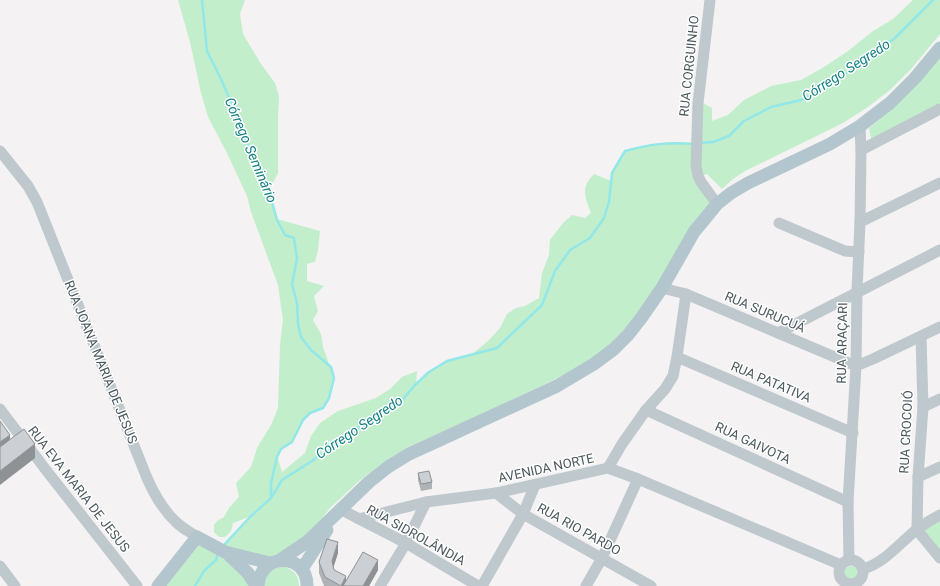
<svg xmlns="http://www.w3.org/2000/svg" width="940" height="586" font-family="Roboto,sans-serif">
	<rect width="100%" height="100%" fill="#f4f2f2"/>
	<g fill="#c3eecc">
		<path d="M178 0H245L240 14 243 34 261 64 275 83 279 96 278 116V173L269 191 277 219 320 231 318 250 315 262 307 264V281L324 286 314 296 318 311 313 320 321 334 323 347 334 378 329 398 323 408 310 413 303 420 292 442 281 449 277 456 282 472 305 453 311 436 320 423 338 411 376 398 390 389 402 377 417 371 416 385 429 372 447 361 471 355 488 341 500 328 507 314 516 308 525 306 539 298 542 273 549 255 550 240 563 223 572 215 585 218 591 213C585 197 580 188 594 174L611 181 612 173 625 151C648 144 670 142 694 143L701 102 712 108V121L728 115 744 100 771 86 801 80 824 67 848 51 873 31 893 19 913 0H940V34L911 69 890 90 868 107 843 123 745 171 733 179 722 189 707 174 698 177 712 201 641 310 611 345 574 370 489 411 408 447 386 461 359 481 330 508 307 538 281 553 271 557 221 549 249 517 233 523 231 531 225 537H219L214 532V525L217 521 224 517 229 508 239 497 236 483 251 467 257 448 271 425 278 408 280 345 283 320 278 285 251 212 247 196 226 151 208 117 201 93 190 42Z"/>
		<polygon points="940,55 940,106 872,143 869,128 891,110"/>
		<polygon points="940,519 940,552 921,530"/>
		<polygon points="201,543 235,561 253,586 165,586"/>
		<circle cx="851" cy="573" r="7"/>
		<path d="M282 566C292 569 299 574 299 586H262L268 571Z"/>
	</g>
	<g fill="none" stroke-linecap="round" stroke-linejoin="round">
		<g stroke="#92e7e9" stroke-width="2.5">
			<polyline points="202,0 207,51 222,81 232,105 241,134 260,165 269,191 277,220 285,235 294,238 297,259 292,284 297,303 298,324 301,337 311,350 331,367 334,378 329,398 323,408 310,413 303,420 292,442 281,449 277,457 271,483 271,497"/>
			<polyline points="699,143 713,142 729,136 744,121 771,107 801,100 825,87 849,71 874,52 894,39 933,0"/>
			<path d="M223 546 250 517 271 498 282 480 312 461 377 414 399 404 415 385 429 372 447 361 497 348 542 305 555 271 570 250 590 238 604 218 609 202 612 173 625 151C650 144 668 142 694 144"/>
			<polyline points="195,586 204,571 216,560 218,553"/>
		</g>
		<g stroke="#bec8cd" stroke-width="11">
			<polyline points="710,0 698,103 696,165 698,176 701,182 717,204"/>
			<polyline points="861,150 940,109"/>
			<path d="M0 151 28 186 37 202 147 478C154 494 163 510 176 522 182 528 190 532 197 537"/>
			<polyline points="860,222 940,183"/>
			<polyline points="779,223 845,251 859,252"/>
			<polyline points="662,288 686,294 856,366 873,359 940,327"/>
			<polyline points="778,333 940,250"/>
			<polyline points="921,336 923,407 918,477 917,530 940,558"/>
			<polyline points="677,357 853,433"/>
			<polyline points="923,407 940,399"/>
			<polyline points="0,409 46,470 137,586"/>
			<polyline points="646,410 848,502"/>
			<polyline points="608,468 622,444 646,410 665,389 673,376 677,357 686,294"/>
			<polyline points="918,477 940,467"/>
			<polyline points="496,493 523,514 651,586"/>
			<polyline points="340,509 406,543 478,586"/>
			<polyline points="359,519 426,502 496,493 608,468 638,479 841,565"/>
			<polyline points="849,560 848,502 856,366 857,291 860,222 861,150 860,126"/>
			<circle cx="851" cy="572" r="12"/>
			<polyline points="0,566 15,586"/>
			<path d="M863 569C884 563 899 544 916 530 924 524 932 519 940 515"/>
			<polyline points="380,586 406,543 426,502"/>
			<polyline points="482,586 523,514 535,485"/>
			<polyline points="586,586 602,558 638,479"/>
		</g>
		<g stroke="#b3c6ce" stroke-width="13">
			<polyline points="230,556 248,573 256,586"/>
			<polyline points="280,560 307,542 369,482 388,467 409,454 431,444 557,386 594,364 614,349 628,335 642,317 662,288 694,232 717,204 731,193 748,183 830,144 860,126 890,103 915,78 940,48"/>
			<polyline points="302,569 327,530"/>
			<polyline points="158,586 197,537 225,552 270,563"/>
			<path d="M258 586C260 551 308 553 307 586"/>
		</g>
	</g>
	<g fill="#afb3b6">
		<polygon points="418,473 432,482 432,489 421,491 418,480"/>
		<polygon points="338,553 333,567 334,570 346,581 378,570 369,586 324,586 319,573 319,562"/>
	</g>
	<g fill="#8f9294">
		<polygon points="10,435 10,448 0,456 0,442"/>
		<polygon points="35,444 35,458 0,485 0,471"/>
		<polygon points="338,542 338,553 332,572 332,561"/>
		<polygon points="378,560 378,570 369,586 363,586"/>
		<polygon points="346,576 346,586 341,586"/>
	</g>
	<g fill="#ccd0d4" stroke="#8f9294">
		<polygon points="0,421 10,435 0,442"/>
		<polygon points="24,429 35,444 0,471 0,447"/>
		<polygon points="429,471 432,482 421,484 418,473"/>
		<polygon points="327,539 338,542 332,561 334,570 346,576 341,586 325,577 319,562"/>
		<polygon points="363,552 378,560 363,586 343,586"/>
	</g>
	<g text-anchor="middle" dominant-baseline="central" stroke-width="3" stroke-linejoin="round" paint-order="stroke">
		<g font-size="13" fill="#4a585e" stroke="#fff">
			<text transform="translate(689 66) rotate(-84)">RUA CORGUINHO</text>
			<text transform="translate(765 312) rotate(23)">RUA SURUCUÁ</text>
			<text transform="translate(842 343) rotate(-89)">RUA ARAÇARI</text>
			<text transform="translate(101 362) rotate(68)">RUA JOANA MARIA DE JESUS</text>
			<text transform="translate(771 382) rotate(23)">RUA PATATIVA</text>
			<text transform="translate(906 432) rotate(-87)">RUA CROCOIÓ</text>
			<text transform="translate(753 443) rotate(25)">RUA GAIVOTA</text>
			<text transform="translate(546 468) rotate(-12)">AVENIDA NORTE</text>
			<text transform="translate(79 489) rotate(52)">RUA EVA MARIA DE JESUS</text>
			<text transform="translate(579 529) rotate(29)">RUA RIO PARDO</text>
			<text transform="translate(416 535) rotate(29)">RUA SIDROLÂNDIA</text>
		</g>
		<g font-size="14" font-style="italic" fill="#127f82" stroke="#fff">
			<text transform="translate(846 70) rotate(-33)">Córrego Segredo</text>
			<text transform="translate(251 150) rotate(67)">Córrego Seminário</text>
			<text transform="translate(359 427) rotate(-34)">Córrego Segredo</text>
		</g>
	</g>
</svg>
